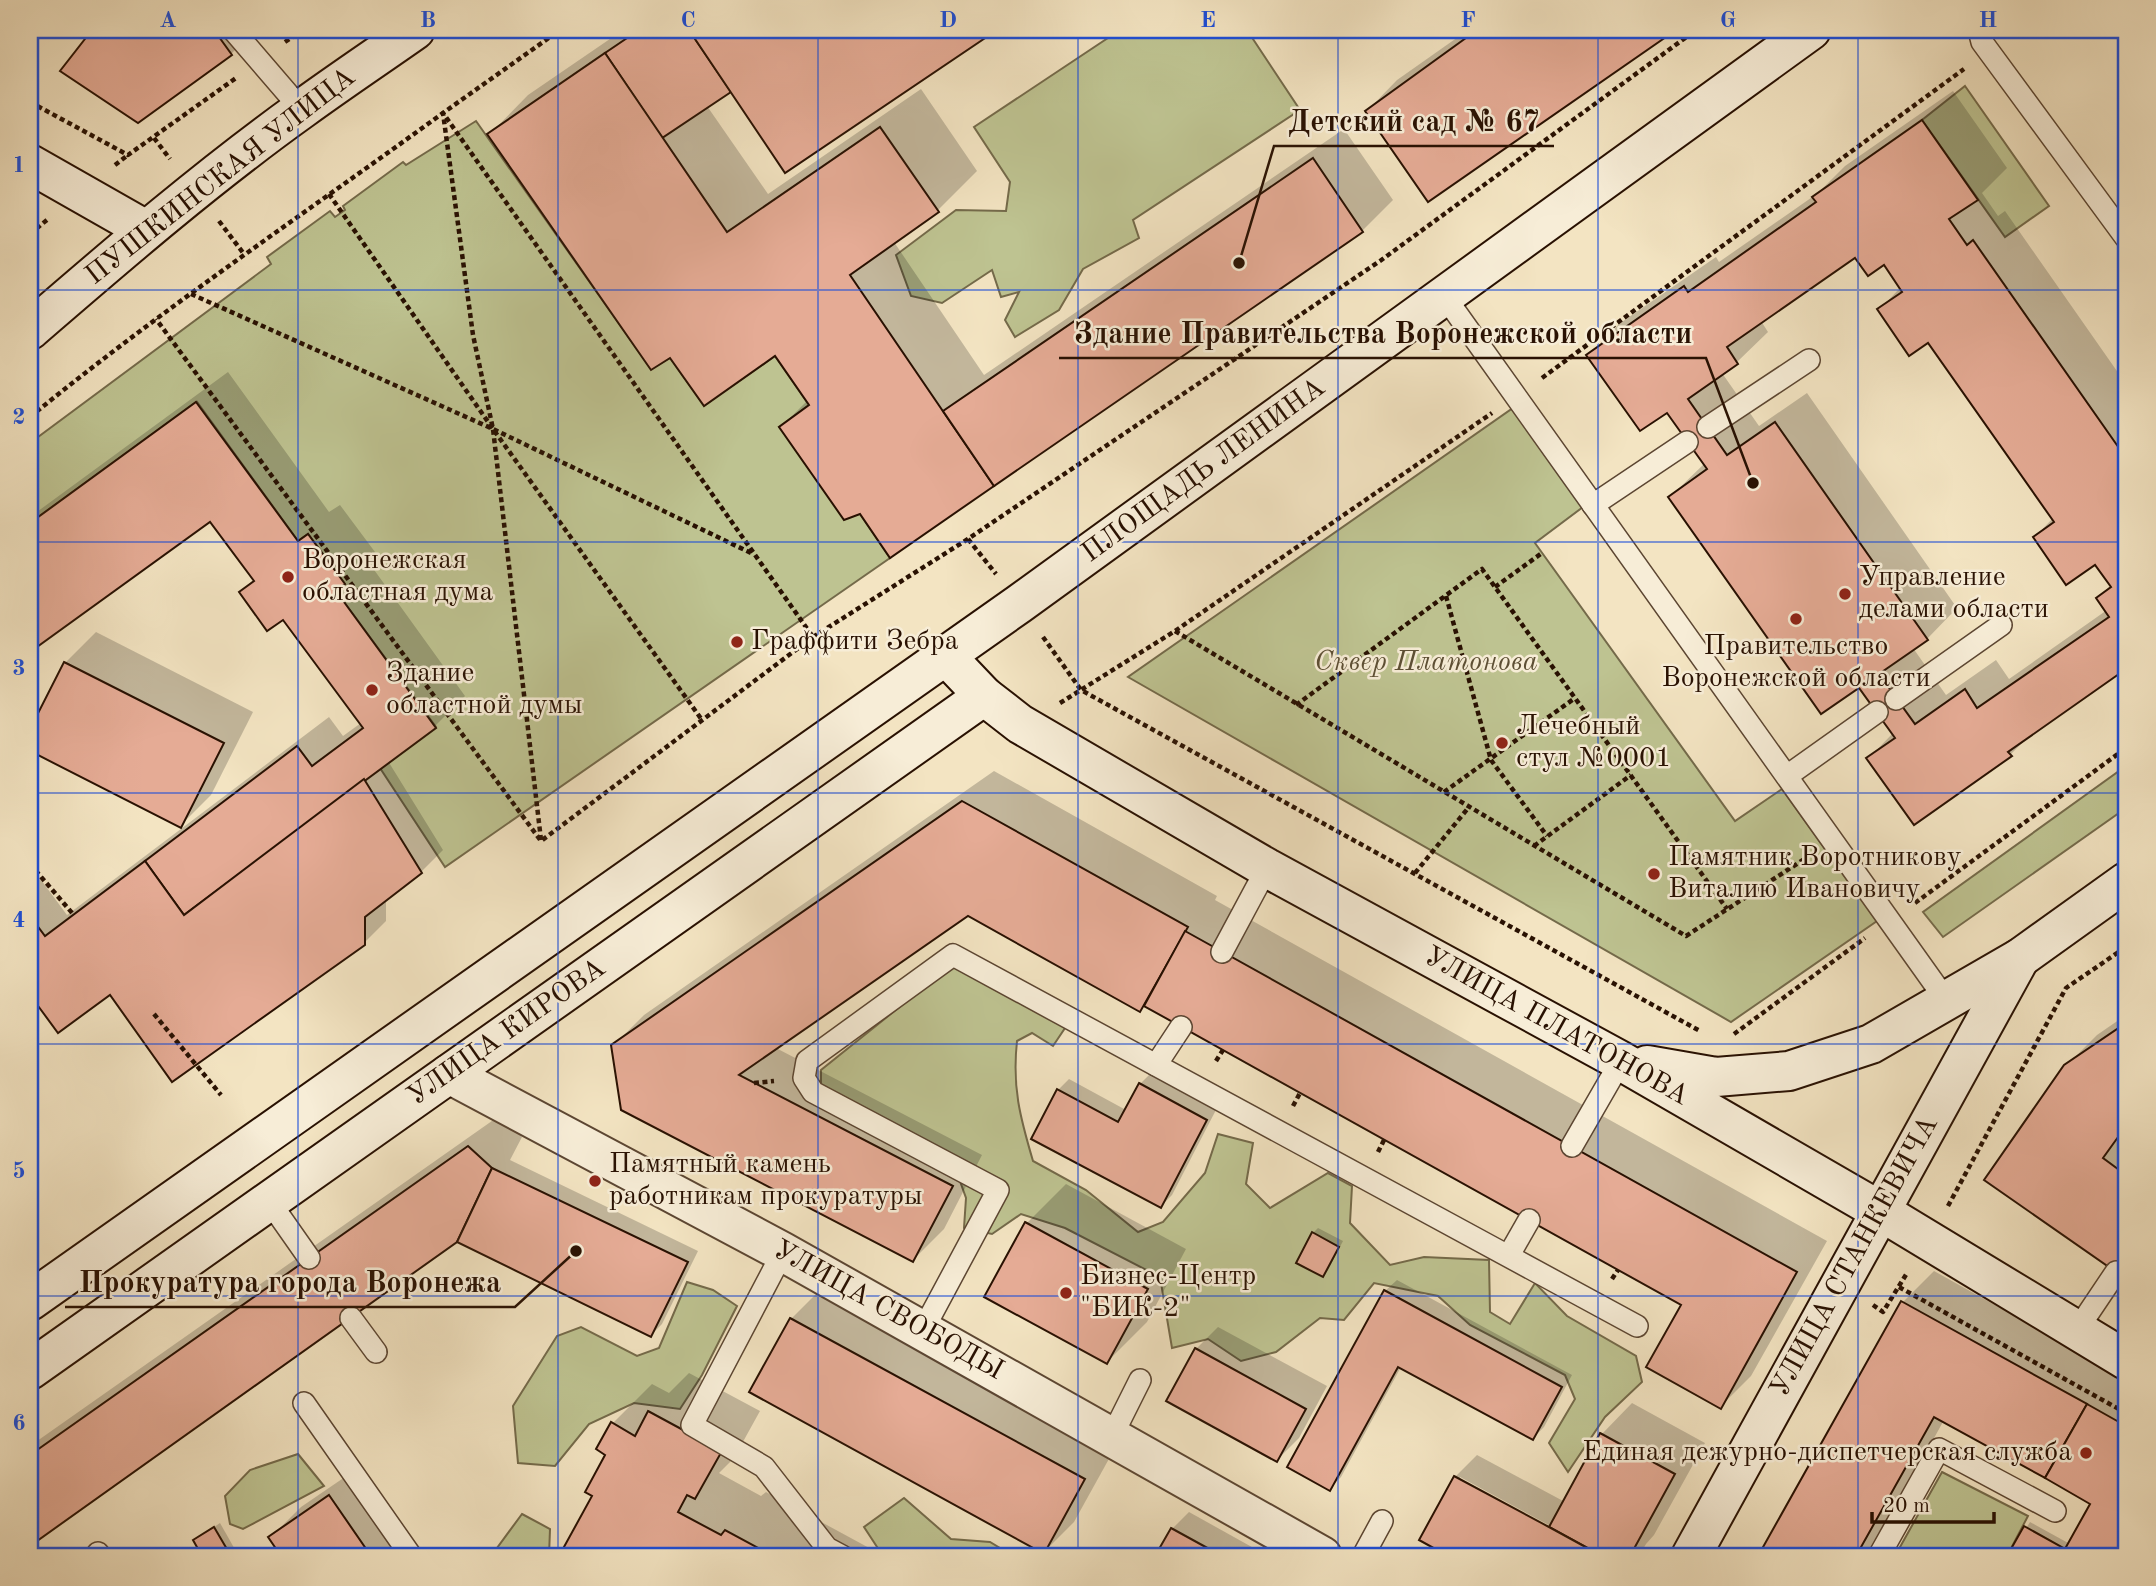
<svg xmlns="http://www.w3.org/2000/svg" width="2156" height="1586" font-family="'Old Standard TT',serif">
	<rect width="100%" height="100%" fill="#f3e4c2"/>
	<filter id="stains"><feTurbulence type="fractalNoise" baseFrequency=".00286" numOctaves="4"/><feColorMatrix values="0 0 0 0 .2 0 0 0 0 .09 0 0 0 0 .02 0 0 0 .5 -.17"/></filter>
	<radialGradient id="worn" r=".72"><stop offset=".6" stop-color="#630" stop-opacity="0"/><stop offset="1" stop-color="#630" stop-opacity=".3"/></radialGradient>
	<g fill="#bec391" stroke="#746a4a" stroke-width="2">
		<polygon points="1120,30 1247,30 1300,110 1133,220 1139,238 1083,269 1059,310 1015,337 1005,320 1019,292 1001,297 992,270 942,303 911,296 896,255 956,210 1006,211 1010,182 974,127"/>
		<polygon points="1965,86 2049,206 2005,237 1922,120"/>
		<polygon points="476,121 651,369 670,358 704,405 775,356 809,405 779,427 860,514 890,558 445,867 380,768 436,727 336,591 345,584 308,534 298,541 197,402 30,523 30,443 271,264 267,257 330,211 335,217 345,210 343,206 403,162 406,165"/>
		<polygon points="1513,408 1583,507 1535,543 1735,821 1782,789 1877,921 1731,1022 1128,677"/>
		<polygon points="2126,766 2126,808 1943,937 1923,912"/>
		<path d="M953 964 1067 1025 1053 1046 1032 1033 1017 1041C1012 1087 1020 1117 1033 1161L1086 1190 1138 1232 1163 1222 1205 1173 1218 1134 1253 1143 1246 1184 1270 1208 1328 1173 1352 1186 1350 1223 1390 1265 1424 1257 1489 1260 1490 1312 1510 1324 1535 1283 1567 1316 1636 1356 1642 1382 1605 1417 1568 1472 1549 1443 1575 1399 1565 1375 1470 1325 1438 1296 1374 1283 1344 1320 1320 1318 1276 1352 1241 1361 1208 1339 1172 1348 1160 1277 1065 1228 1021 1214 992 1234 964 1228 966 1198 952 1159 821 1086V1070Z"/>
		<polygon points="687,1282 713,1290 737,1306 702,1375 680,1409 634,1403 589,1424 555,1466 518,1463 513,1406 557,1336 581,1327 637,1356 659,1348"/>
		<polygon points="298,1454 324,1486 243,1529 230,1524 225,1496 250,1470"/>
		<polygon points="1942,1472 2028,1516 2007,1556 1895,1556"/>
		<polygon points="904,1498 951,1539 990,1542 1013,1556 883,1556 864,1527"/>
		<polygon points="522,1514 550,1529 549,1556 471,1556 494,1552"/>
	</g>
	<g fill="#0003" fill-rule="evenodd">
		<polygon points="94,30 233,30 242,43 231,54 63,70"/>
		<polygon points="623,30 994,30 786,171 731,89 707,106 768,194 921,89 977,171 938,210 894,242 984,375 1344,129 1393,200 1362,231 993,485 860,511 781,427 808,400 775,354 670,355 489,135 528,95"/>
		<polygon points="1468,30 1673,30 1429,200 1367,111 1397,80"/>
		<path d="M1953 91 2007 168 1982 193 1998 216 2005 211 2126 384V666L2034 731 2010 755 1869 758 1893 733 1860 685 1670 497 1705 463 1668 411 1589 355 1619 324 1716 257 1719 262 1818 193 1845 166ZM1856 255 1885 263 1901 287 1879 310 1929 340 2053 518 2035 537 2096 563 2111 585 2098 598 2107 610 2009 679 1996 660 1946 695 1913 648 1927 639 1957 608 1807 393 1759 426 1722 373 1737 362 1768 332 1761 321Z"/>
		<polygon points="228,372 329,512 340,505 375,552 367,560 465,696 435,726 388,761 443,850 421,872 386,899 386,921 364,943 110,992 59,1031 30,992 30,865 67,915 329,717 343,736 361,723 284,618 241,592 254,579 210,519 30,650 30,517"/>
		<polygon points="96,632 253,712 211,795 180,826 30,750 30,732 65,663"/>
		<polygon points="994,771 1217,896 1215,900 1827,1241 1751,1376 1721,1406 1683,1304 1145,1004 1140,1010 968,914 776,1048 982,1155 944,1229 913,1260 613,1046 644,1015"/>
		<polygon points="2126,1015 2126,1276 1987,1180 2065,1067 2097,1035"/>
		<polygon points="1151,1073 1217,1108 1172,1195 1161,1206 1058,1090 1069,1079 1126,1110 1140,1084"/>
		<polygon points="499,1116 522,1137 510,1160 698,1251 662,1324 651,1335 456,1240 30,1542 30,1446"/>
		<polygon points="1066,1184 1186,1249 1147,1322 1107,1362 1027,1223"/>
		<polygon points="1318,1228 1343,1241 1328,1270 1323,1275 1313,1233"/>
		<polygon points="1934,1271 2126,1378 2126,1556 2009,1556 2030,1522 2070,1544 2093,1503 1944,1420 1869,1556 1760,1556 1903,1302"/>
		<polygon points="1397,1280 1572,1375 1544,1427 1533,1438 1401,1367 1341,1477 1330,1488 1385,1291"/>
		<polygon points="822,1288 1115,1448 1074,1522 1044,1552 791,1319"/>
		<polygon points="1218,1327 1327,1386 1299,1438 1277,1460 1196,1349"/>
		<polygon points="689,1373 760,1411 734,1458 719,1473 761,1496 766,1492 884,1556 561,1556 594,1495 607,1454 613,1423 652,1384 669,1393"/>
		<polygon points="1632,1403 1705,1443 1654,1535 1646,1544 1639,1556 1606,1556 1460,1477 1460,1481 1599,1556 1452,1556 1421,1539 1455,1477 1477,1455 1565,1502 1602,1434"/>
		<polygon points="361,1466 423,1556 283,1556 270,1538 301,1507"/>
		<polygon points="1189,1512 1268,1556 1157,1556 1172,1529"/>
		<polygon points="220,1523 237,1553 235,1556 204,1556 195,1540"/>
	</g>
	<g fill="#e5ab95" stroke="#291102" stroke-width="2" fill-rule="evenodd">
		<polygon points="92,30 214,30 232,55 138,123 60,71"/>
		<polygon points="639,30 689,30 731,92 662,138 605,53"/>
		<polygon points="689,30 997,30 785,173"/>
		<polygon points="1477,30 1676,30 1428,202 1365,111"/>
		<polygon points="605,53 727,232 880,127 939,212 850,275 994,486 890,558 860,514 844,520 779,427 809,405 775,356 704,406 670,358 651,370 487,134"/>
		<path d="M1922 120 1978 200 1949 219 1967 245 1973 240 2126 458V669L2008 752 2012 756 1914 825 1866 758 1895 738 1859 688 1821 714 1668 497 1707 469 1667 413 1640 431 1586 355 1684 286 1688 292 1816 202 1812 197ZM1855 258 1868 276 1884 265 1902 292 1877 309 1909 356 1928 343 2054 522 2033 537 2066 585 2095 565 2111 587 2096 598 2109 617 1977 708 1965 689 1915 724 1879 674 1928 640 1775 422 1727 455 1688 399 1738 364 1727 347Z"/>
		<polygon points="1313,158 1363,232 994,486 943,411"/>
		<polygon points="196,402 298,541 308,534 345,584 336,591 436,728 184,915 145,861 297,746 312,766 363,728 283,620 267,631 239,592 254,581 210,522 30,652 30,523"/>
		<polygon points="64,662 224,743 181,828 30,751 30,729"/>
		<polygon points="364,779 422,873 365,917 365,945 172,1082 110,995 58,1033 30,995 30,916 45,936 145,861 184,915"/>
		<polygon points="962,801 1188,927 1140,1012 968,916 739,1075 953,1186 913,1262 621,1110 611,1045"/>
		<polygon points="1185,931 1797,1272 1721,1409 1646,1367 1681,1305 1144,1006"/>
		<polygon points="2126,1023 2126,1126 2103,1158 2126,1175 2126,1279 1984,1180 2064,1065"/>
		<polygon points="1139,1083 1207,1120 1161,1208 1031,1139 1057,1089 1118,1122"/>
		<polygon points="468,1146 492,1168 457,1242 30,1546 30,1455"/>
		<polygon points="492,1168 688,1262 651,1337 457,1242"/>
		<polygon points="1025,1222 1148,1289 1107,1364 984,1297"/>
		<polygon points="1312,1232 1339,1247 1323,1277 1296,1263"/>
		<polygon points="1384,1290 1562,1387 1533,1440 1398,1367 1330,1491 1287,1467"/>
		<polygon points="1901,1301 2087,1404 2045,1478 1934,1417 1856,1556 1758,1556"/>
		<polygon points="790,1318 1085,1479 1044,1554 749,1392"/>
		<polygon points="1195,1348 1306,1409 1277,1462 1166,1401"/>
		<polygon points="2087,1404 2126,1426 2126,1556 2061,1556 2090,1504 2045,1478"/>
		<polygon points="648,1411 722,1451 695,1499 687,1495 678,1512 721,1535 725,1530 773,1556 559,1556 592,1496 585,1492 605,1455 596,1449 611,1422 635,1436"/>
		<polygon points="1600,1433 1675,1474 1630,1556 1602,1556 1549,1527"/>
		<polygon points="1454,1476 1549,1527 1602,1556 1448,1556 1419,1540"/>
		<polygon points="329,1495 371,1556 281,1556 268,1537"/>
		<polygon points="2024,1526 2065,1549 2061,1556 2007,1556"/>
		<polygon points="214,1527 231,1556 202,1556 193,1540"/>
		<polygon points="1171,1528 1222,1556 1155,1556"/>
	</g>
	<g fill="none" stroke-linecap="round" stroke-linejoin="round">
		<g stroke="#5c4632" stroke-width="24">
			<g id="lane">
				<polyline points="233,30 301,109"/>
				<polyline points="1979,30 1982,42 2126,238"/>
				<polyline points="1445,297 1946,1000"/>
				<polyline points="1708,427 1809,360"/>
				<polyline points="1593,505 1687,442"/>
				<polyline points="1896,699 2001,625"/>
				<polyline points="1787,776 1877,712"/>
				<polyline points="1222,952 1267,868"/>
				<polyline points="1156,1065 1181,1027"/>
				<polyline points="1572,1146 1621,1061"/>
				<polyline points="269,1201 309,1258"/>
				<polyline points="783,1252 692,1425 764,1467 827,1548 842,1556"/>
				<polyline points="1509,1255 1529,1220"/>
				<polyline points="351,1318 376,1352"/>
				<polyline points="923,1330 998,1190 813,1092 804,1078 807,1061 953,955 1637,1326"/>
				<polyline points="2077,1330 2116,1272"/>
				<polyline points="304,1403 411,1556"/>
				<polyline points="1112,1436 1140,1380"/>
				<polyline points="98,1553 100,1556"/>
				<polyline points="1363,1556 1382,1521"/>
				<polyline points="1879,1556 1939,1449 2055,1511"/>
			</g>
		</g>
		<g stroke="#5c4632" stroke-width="42">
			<polyline id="street" points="449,1074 783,1252 1322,1556"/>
		</g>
		<g stroke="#291102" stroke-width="42">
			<g id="secondary">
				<polyline points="30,164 146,230"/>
				<path d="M30 330C118 254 207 177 302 109 339 82 378 56 415 30"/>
				<polyline points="945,655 984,696 1020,724 1267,868 1621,1061 1880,1211 2126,1360"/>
				<polyline points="1647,1065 1716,1077 1789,1071 1871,1044 2020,958 2126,882"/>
				<polyline points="30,1301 1019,604 1811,30"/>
				<polyline points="30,1370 984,696"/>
				<polyline points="1691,1556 2020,958"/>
			</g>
		</g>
		<g stroke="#291102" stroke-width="4.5" stroke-dasharray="5 3.5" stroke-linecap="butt">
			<polyline points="30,32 31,30"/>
			<polyline points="285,42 303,30"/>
			<polyline points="30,102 128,155 236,78"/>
			<polyline points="154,138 170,159"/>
			<polyline points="115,165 128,155"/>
			<polyline points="329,194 493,429 702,720"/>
			<polyline points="219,221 244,254"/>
			<polyline points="30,234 48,219"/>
			<polyline points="191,294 493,429 751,553"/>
			<polyline points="1542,378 1964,69"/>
			<path d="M30 417C162 309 304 214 443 113L813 637 541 841 156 319"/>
			<polyline points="968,539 996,574"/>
			<polyline points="1495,587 1542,553"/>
			<polyline points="1446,596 1491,760 1547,836"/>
			<polyline points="1175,631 1686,936 1806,858"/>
			<polyline points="813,637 968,539 1380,261 1696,30"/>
			<polyline points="1043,637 1081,690 1700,1031"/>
			<polyline points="1060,703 1175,631 1492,413"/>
			<polyline points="1296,705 1482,569 1727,909"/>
			<polyline points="1444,792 1575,698"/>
			<polyline points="541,840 493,429 473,335 443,113 560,30"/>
			<polyline points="1534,846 1631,775"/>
			<polyline points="30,864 73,914"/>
			<polyline points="1415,873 1469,807"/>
			<polyline points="1915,903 2126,748"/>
			<polyline points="154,1014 221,1095"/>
			<polyline points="1734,1034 1865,938"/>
			<polyline points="1216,1061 1223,1050"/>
			<polyline points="754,1083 774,1081"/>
			<polyline points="1293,1106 1300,1093"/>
			<polyline points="1378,1152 1384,1140"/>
			<polyline points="1948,1206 2066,988 2126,947"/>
			<polyline points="1612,1279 1618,1270"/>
			<polyline points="1899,1287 2126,1413"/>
			<polyline points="1873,1305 1883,1312 1907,1273"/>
		</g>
		<use href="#lane" stroke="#f7edd7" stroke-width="21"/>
		<use href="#street" stroke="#f7edd7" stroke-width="38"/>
		<use href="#secondary" stroke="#f7edd7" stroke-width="38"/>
	</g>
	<path fill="none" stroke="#1d4ed8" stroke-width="2" stroke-opacity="0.55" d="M298 30V1556M558 30V1556M818 30V1556M1078 30V1556M1338 30V1556M1598 30V1556M1858 30V1556M30 290H2126M30 542H2126M30 793H2126M30 1044H2126M30 1296H2126"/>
	<g fill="#8f2418" stroke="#f7edd7" stroke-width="2.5">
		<circle cx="288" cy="577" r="7"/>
		<circle cx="1845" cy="594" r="7"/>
		<circle cx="1796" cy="619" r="7"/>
		<circle cx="737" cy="642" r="7"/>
		<circle cx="372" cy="690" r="7"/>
		<circle cx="1502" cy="743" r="7"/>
		<circle cx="1654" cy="874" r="7"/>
		<circle cx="595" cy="1181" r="7"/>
		<circle cx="1066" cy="1293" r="7"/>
		<circle cx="2086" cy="1453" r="7"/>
	</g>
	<g text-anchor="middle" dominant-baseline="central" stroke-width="5" stroke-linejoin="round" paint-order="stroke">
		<g font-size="28" fill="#291102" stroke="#f7edd7">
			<text transform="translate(221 177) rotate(-38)">ПУШКИНСКАЯ УЛИЦА</text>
			<text transform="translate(1204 471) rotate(-36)">ПЛОЩАДЬ ЛЕНИНА</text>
			<text transform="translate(1556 1027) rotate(29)">УЛИЦА ПЛАТОНОВА</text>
			<text transform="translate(507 1033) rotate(-35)">УЛИЦА КИРОВА</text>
			<text transform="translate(1855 1257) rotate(-61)">УЛИЦА СТАНКЕВИЧА</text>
			<text transform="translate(888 1311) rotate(29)">УЛИЦА СВОБОДЫ</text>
		</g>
		<g font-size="28" fill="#291102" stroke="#f7edd7" text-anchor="start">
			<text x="302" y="561">Воронежская<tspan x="302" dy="32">областная дума</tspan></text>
			<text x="1859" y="578">Управление<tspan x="1859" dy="32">делами области</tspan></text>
			<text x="751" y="642">Граффити Зебра</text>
			<text x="1796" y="647" text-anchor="middle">Правительство<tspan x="1796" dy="32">Воронежской области</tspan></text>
			<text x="386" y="674">Здание<tspan x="386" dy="32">областной думы</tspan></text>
			<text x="1516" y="727">Лечебный<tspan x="1516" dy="32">стул №0001</tspan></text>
			<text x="1668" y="858">Памятник Воротникову<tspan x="1668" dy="32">Виталию Ивановичу</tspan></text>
			<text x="609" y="1165">Памятный камень<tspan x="609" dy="32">работникам прокуратуры</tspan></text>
			<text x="1080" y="1277">Бизнес-Центр<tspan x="1080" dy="32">"БИК-2"</tspan></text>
			<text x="2072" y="1453" text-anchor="end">Единая дежурно-диспетчерская служба</text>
		</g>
		<g font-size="28" font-style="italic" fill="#5d4f34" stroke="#f7edd7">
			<text x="1426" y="663">Сквер Платонова</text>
		</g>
	</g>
	<path fill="none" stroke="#291102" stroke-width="2.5" d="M1239 263L1274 146H1554M1753 483L1706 358H1059M576 1251L515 1307H65"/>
	<g fill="#291102" stroke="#f7edd7" stroke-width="2.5">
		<circle cx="1239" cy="263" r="7"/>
		<circle cx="1753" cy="483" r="7"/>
		<circle cx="576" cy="1251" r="7"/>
	</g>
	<g font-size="30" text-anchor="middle" font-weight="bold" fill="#291102" stroke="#f7edd7" stroke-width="5" stroke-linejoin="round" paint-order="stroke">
		<text x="1414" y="131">Детский сад № 67</text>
		<text x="1383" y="343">Здание Правительства Воронежской области</text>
		<text x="290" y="1292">Прокуратура города Воронежа</text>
	</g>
	<rect width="2156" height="1586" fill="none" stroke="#f3e4c2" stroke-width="77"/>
	<path d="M1872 1512v10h122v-10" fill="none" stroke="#291102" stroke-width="3.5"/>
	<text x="1883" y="1512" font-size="21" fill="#291102" stroke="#f7edd7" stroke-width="5" paint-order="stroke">20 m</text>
	<rect x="38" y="38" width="2080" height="1510" fill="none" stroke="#1d4ed8" stroke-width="2.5"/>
	<g font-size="23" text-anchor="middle" font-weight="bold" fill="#1d4ed8">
		<text x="168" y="27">A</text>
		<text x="428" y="27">B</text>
		<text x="688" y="27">C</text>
		<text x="948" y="27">D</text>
		<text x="1208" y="27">E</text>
		<text x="1468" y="27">F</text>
		<text x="1728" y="27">G</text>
		<text x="1988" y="27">H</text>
		<text x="19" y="172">1</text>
		<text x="19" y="424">2</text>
		<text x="19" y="675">3</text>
		<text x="19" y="927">4</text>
		<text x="19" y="1178">5</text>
		<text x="19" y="1430">6</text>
	</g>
	<rect width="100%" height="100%" filter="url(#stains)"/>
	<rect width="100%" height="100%" fill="url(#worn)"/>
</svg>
